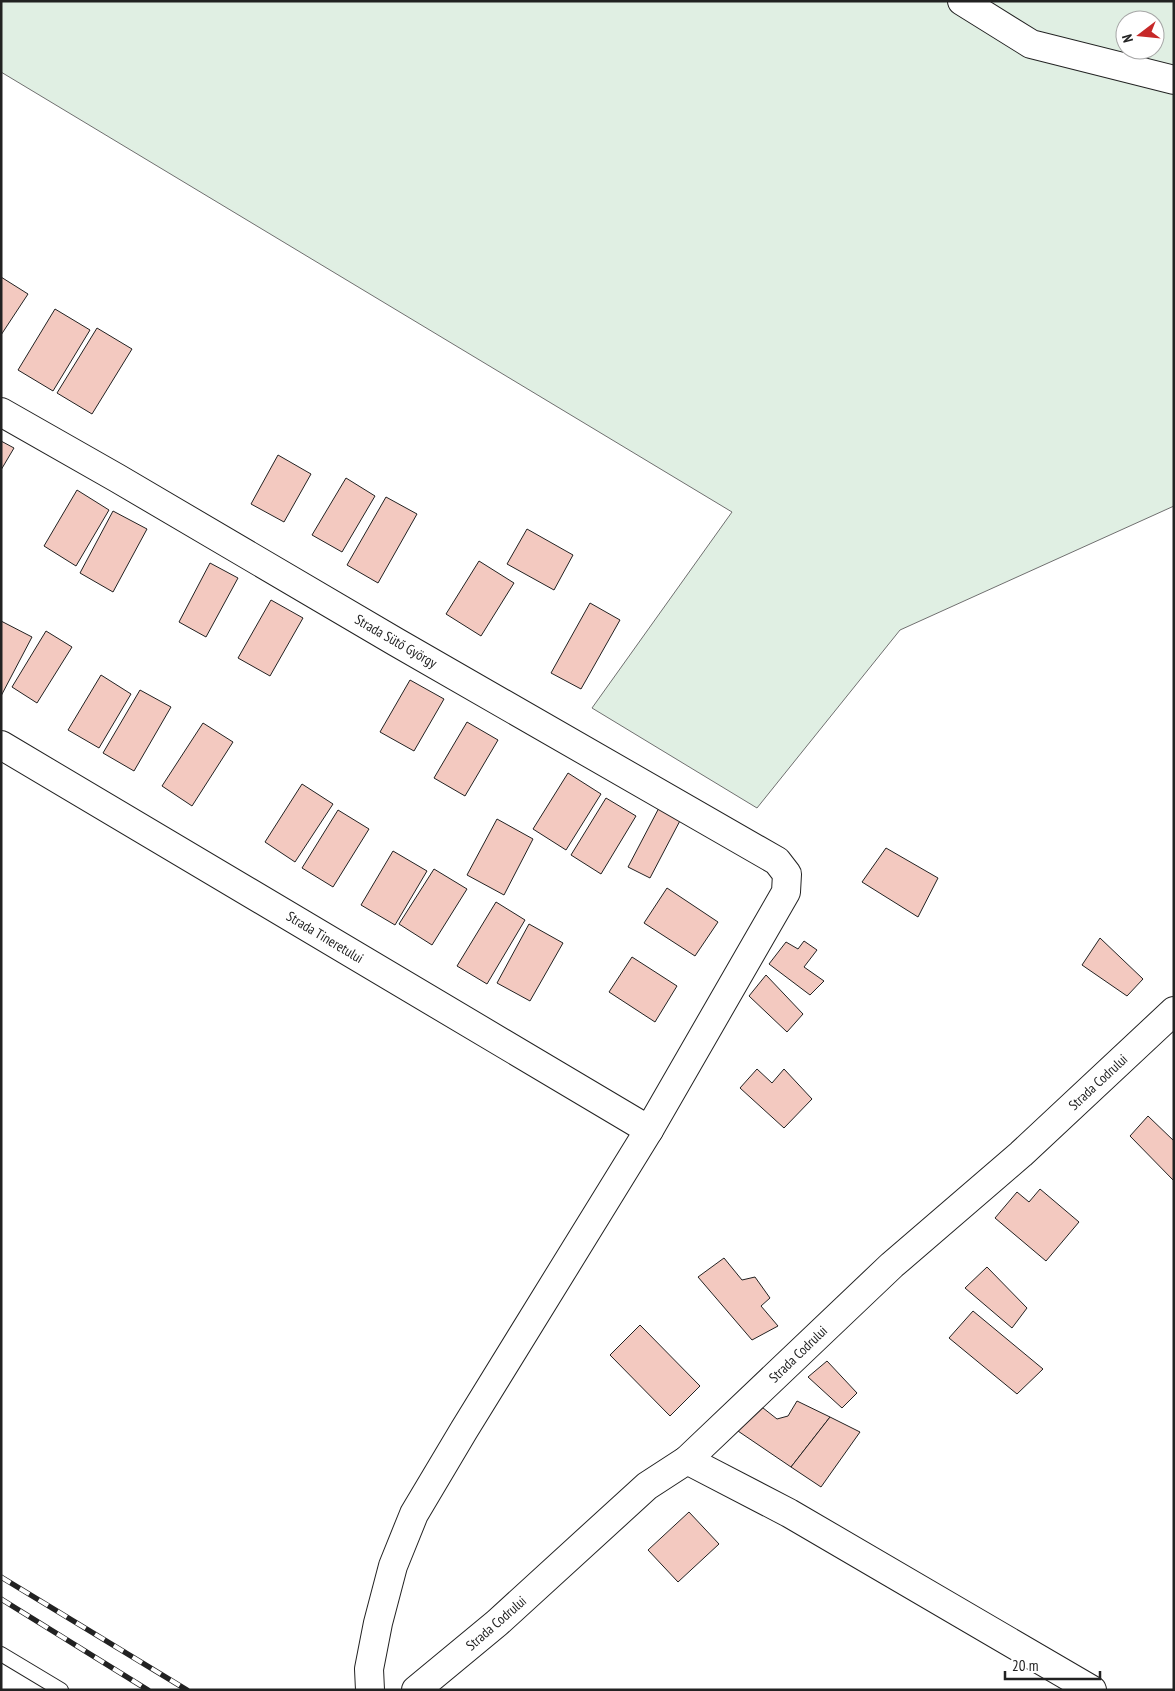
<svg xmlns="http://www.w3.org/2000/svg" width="1175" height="1691" font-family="'PT Sans Narrow',sans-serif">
	<rect width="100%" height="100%" fill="#fff"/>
	<path fill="#e0efe3" stroke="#6f6f6f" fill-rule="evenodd" d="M1 1H1174V506L900 630 757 808 592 708 732 512 1 72ZM1125 20H1155V50H1125Z"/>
	<g fill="#f3c9c0" stroke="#222">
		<polygon points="1,277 28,294 1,335"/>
		<polygon points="55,309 90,330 53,391 18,370"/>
		<polygon points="97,328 132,349 92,414 57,393"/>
		<polygon points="1,441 14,448 1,470"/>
		<polygon points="278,455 311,474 284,522 251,504"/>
		<polygon points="346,478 375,496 342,552 312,535"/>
		<polygon points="77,490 109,510 76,566 44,546"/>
		<polygon points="386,497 417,514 378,583 347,565"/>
		<polygon points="113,511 147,529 113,592 80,573"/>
		<polygon points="527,529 573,555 554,590 507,564"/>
		<polygon points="479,561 514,583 481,636 446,614"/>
		<polygon points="210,563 238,578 206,637 179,622"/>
		<polygon points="271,600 303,618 270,676 238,658"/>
		<polygon points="590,603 620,620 581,689 551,673"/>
		<polygon points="1,621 32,637 1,696"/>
		<polygon points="46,631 72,647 37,703 12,687"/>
		<polygon points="101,675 131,694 99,748 68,730"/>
		<polygon points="410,680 444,699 414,751 380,732"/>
		<polygon points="140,690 171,707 134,771 103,753"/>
		<polygon points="467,722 498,740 465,796 434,778"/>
		<polygon points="203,723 233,742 192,806 162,786"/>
		<polygon points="568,773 601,794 566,850 533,829"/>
		<polygon points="302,784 333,804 295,862 265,842"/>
		<polygon points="606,798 636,816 601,874 571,855"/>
		<polygon points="661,804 683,815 650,878 628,867"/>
		<polygon points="338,810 369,829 333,887 302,868"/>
		<polygon points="497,819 533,839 504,895 467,875"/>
		<polygon points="886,848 938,878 918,917 862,882"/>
		<polygon points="393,851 427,871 395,925 361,905"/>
		<polygon points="434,869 467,889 432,945 399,924"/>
		<polygon points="667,888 718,922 695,956 644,923"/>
		<polygon points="496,902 525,920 487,984 457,966"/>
		<polygon points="529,924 563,943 530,1001 497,983"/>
		<polygon points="1100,938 1143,979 1127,996 1082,965"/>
		<polygon points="804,941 817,950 804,967 824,981 810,995 769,964 786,942 798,949"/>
		<polygon points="632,957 677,986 655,1022 609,992"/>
		<polygon points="766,975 803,1014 787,1032 749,996"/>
		<polygon points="757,1069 772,1083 784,1069 812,1099 784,1128 740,1088"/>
		<polygon points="1148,1116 1174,1141 1174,1181 1130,1136"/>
		<polygon points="1040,1189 1079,1222 1046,1261 995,1218 1017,1192 1029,1202"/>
		<polygon points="724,1258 742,1280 755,1277 770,1298 761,1306 778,1326 752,1340 698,1277"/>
		<polygon points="987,1267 1027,1308 1012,1328 965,1288"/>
		<polygon points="973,1311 1043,1369 1017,1394 949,1338"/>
		<polygon points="640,1325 700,1386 670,1416 610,1355"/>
		<polygon points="827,1361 857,1393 842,1408 808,1377"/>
		<polygon points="797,1401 830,1417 791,1467 735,1429 758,1404 777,1419 788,1416"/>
		<polygon points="830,1417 860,1432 821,1487 791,1467"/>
		<polygon points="689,1512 719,1544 678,1582 648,1550"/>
	</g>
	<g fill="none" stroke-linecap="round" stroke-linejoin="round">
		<g stroke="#222" stroke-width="16">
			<polyline id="service" points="1,1654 61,1690"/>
		</g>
		<g stroke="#222" stroke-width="30">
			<g id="minor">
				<polyline points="1,412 117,478 396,642 777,861 787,874 786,892 649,1130 464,1430 414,1514 393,1566 378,1623 369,1669 370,1690"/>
				<polyline points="1,745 649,1130"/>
				<polyline points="687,1460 789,1513 1092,1690"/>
				<polyline points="416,1690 497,1623 647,1486 687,1460 892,1265 1021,1154 1174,1011"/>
			</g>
		</g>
		<g stroke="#222" stroke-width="30">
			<polyline id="tertiary" points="962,1 1031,44 1174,80"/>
		</g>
		<use href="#service" stroke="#fff" stroke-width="14"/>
		<use href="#minor" stroke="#fff" stroke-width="28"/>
		<use href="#tertiary" stroke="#fff" stroke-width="28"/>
		<g stroke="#222" stroke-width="5.5">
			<g id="rail">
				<polyline points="1,1577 187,1690"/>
				<polyline points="1,1599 148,1690"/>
			</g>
		</g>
		<use href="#rail" stroke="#fff" stroke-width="4" stroke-dasharray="11" stroke-linecap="butt"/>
	</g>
	<g text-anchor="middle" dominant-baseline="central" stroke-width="4" stroke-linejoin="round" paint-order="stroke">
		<g font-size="14" fill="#222" stroke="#fff">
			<text transform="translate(396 641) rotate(30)">Strada Sütő György</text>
			<text transform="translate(325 937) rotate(31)">Strada Tineretului</text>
			<text transform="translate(1098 1082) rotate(-43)">Strada Codrului</text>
			<text transform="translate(798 1354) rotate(-44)">Strada Codrului</text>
			<text transform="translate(496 1623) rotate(-41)">Strada Codrului</text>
		</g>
	</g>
	<rect width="1175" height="1691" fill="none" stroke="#222222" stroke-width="5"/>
	<g transform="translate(1140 35) rotate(254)"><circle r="24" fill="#ffffff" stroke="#a7a7a7"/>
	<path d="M0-4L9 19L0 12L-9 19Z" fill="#c62828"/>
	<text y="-8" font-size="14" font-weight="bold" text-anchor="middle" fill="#222222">N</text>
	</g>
	<path d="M1005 1671v8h95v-8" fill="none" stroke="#222222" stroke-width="2.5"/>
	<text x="1012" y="1671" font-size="15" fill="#222222" stroke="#ffffff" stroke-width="4" paint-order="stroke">20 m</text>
</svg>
